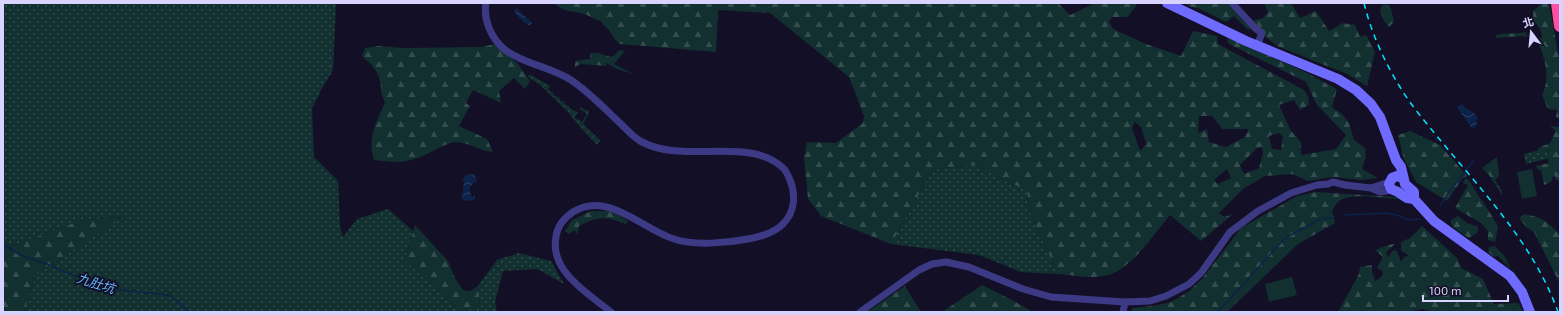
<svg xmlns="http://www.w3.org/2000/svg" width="1563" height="315" font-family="'Exo 2','Noto Sans TC',sans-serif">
	<defs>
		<pattern id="grass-dots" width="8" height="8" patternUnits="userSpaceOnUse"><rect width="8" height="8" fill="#12302f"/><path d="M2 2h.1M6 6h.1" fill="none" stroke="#344d4e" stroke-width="1.8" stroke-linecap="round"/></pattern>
		<pattern id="forest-firs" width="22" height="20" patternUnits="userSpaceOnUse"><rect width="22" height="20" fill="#12302f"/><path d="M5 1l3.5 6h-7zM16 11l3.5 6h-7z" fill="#344d4e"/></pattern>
		<pattern id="garden-furrows" width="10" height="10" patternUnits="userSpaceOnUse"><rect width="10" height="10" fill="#12302f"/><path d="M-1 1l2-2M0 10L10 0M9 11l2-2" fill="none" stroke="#344d4e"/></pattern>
		<pattern id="water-waves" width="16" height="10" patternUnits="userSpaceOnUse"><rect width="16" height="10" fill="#0c2248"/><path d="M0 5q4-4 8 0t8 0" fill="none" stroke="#2f4163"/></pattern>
	</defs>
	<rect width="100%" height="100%" fill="#130f26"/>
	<g fill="url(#grass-dots)">
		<polygon points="3,3 336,3 333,70 321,90 312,109 314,157 338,181 340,225 343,237 357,219 388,209 413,231 405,261 428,280 460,312 24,312 36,274 123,217 82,220 3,249"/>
		<polygon points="1547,148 1550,158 1526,164 1524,154"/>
		<polygon points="977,165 1001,179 1027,190 1030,213 1058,274 1021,272 979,255 891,244 933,169"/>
		<polygon points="519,253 551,261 564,284 537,269 503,271 495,302 497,312 465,312 480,305 478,286 497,260"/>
	</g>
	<g fill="url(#forest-firs)" fill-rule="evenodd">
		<path d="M555 3H1058L1070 15 1095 3H1138L1128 17H1112L1109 22 1113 29 1146 44 1181 56 1193 31 1217 36 1218 44 1304 90 1308 96 1309 105 1300 110 1294 100 1279 105 1291 131 1301 142V155L1336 149 1346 135 1317 105 1306 82 1229 44 1227 40 1228 38 1305 72 1337 89 1332 107 1343 115 1349 123 1354 140 1365 148 1366 156 1362 169 1378 178 1361 180 1333 177 1308 181 1292 174 1265 176 1243 189 1219 213 1224 217 1233 214 1201 241 1170 215C1153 235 1130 272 1104 276 1089 279 1072 275 1058 274L1030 213 1027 190 1001 179 977 165 933 169 891 244 821 216 808 199 804 158 807 142 836 143 863 123 864 116 849 77 770 13 718 10 716 52 620 44C614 40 613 35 609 30 606 27 604 26 602 22 596 20 592 17 587 15 575 10 565 14 555 3ZM1199 116H1212L1222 129H1249L1245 137 1226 147 1209 142 1207 129 1198 133ZM1135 122 1141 127 1146 144 1140 151 1132 128ZM1279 133 1283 137 1281 150 1272 149 1269 136ZM1262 147 1263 153 1259 168 1244 174 1240 165 1257 148ZM1227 169 1231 178 1218 184 1214 180Z"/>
		<polygon points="1185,3 1230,3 1245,23 1263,18 1268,12 1264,3 1291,3 1300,18 1316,11 1329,31 1343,23 1355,25 1360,37 1366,35 1375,52 1367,86 1347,74 1277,46 1257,30 1247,29 1234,16 1226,22 1200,9 1189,6"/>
		<path d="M1535 3H1549L1560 64V122L1559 119 1556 117 1557 110 1548 109 1542 95C1551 78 1545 59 1538 42L1542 37 1540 29 1533 20V11L1540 5Z"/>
		<polygon points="1383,4 1388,5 1391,9 1394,22 1389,27 1384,21 1380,10"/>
		<path d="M1526 32 1527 37C1517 35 1507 38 1496 38V35C1505 32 1516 35 1526 32Z"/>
		<path d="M496 44 518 64 530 81 525 89 514 78 499 91 501 103 473 90 466 103 470 106 459 126 487 139 493 152C480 151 470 143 457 142 448 141 429 154 420 157 402 164 392 162 374 160 367 137 376 124 385 102 380 93 382 91 380 81 378 70 370 63 362 56L365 48 378 46 404 48 480 47Z"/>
		<polygon points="619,50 625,51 614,64 633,74 617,69 605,62 607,66 580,64 575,67 575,61 590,59 590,53 598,53 611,57 614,56"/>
		<polygon points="1550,126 1560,127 1560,181 1556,180 1554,174 1551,182 1544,185 1541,170 1538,170 1536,166 1548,163 1549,150 1539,153 1538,148 1550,143 1556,131"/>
		<polygon points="1410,131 1440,145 1467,176 1462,179 1447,201 1416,182 1404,159 1398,135"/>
		<polygon points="1497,157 1499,176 1495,180 1502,191 1502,195 1489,175 1482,168"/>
		<path d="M1466 178C1472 183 1473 187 1477 194 1485 205 1492 215 1498 227L1495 242 1488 240V231L1481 223 1455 208 1468 185 1463 183Z"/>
		<path d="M1316 192 1395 197 1400 199C1384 199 1350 191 1338 202 1336 204 1334 208 1332 210L1335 223 1298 244 1227 312H1130L1133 308 1153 306 1171 302 1188 292 1202 279 1241 228 1297 196Z"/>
		<path d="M591 211H611L628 221 626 224C606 216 598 216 579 226L577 235 575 230 569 234 565 231 572 220Z"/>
		<path d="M1524 214C1540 216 1550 223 1560 235V284L1534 232 1527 228 1519 218Z"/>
		<polygon points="1458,216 1467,223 1478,227 1477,233 1469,238 1458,231 1451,224 1451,220"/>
		<polygon points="124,217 36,274 24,312 3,312 3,249 82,220"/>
		<polygon points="415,225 448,261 455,278 463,290 470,291 478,286 480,305 465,312 460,312 428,280 405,261"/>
		<polygon points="1422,226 1457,258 1461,268 1483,279 1494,304 1518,303 1524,312 1433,312 1423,309 1407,312 1338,312 1359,274 1360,267 1372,265 1372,271 1375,281 1383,276 1382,271 1377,268 1383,257 1375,250 1392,244 1395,244 1400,240 1386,252 1388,257 1393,250 1397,251 1401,262 1404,257 1409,256 1401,250 1401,242 1410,238"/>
		<polygon points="1495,246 1505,257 1511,269 1498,256 1494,257 1488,252 1489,247"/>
		<polygon points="982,285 1014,301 1033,312 942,312"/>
		<polygon points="905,286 921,312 923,312 867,312"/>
	</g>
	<g fill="#12302f">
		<polygon points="1532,169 1537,196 1522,199 1517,172"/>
		<polygon points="1292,277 1297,295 1269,302 1265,284"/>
	</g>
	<polygon fill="url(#garden-furrows)" points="529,74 550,86 548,90 554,93 553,95 560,98 559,100 565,102 564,104 570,107 570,109 578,112 574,117 582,122 587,114 580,109 580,107 585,110 588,110 589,113 583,124 600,140 597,145 580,127 568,112 539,84 528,77"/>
	<g fill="url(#water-waves)">
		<polygon points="516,8 532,23 529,26 520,19 514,11"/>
		<path d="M1462 104C1467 110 1473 111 1478 117L1476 120 1477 125 1475 128 1471 127 1457 107Z"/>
		<path d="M474 174 477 181C470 186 468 188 472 197L475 196V199L470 201 462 200 464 182 462 181 466 175Z"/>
	</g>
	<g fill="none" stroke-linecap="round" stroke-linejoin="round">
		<g stroke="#0c2248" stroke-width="1.5">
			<polyline points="1440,206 1450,191 1474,160"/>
			<polyline points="1344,215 1387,213 1400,216 1408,220 1420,219"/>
			<polyline points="3,244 20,255 49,265 92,283 121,290 169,295 190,312"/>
			<polyline points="1217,312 1229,300 1285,238 1321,219 1333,218"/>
		</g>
		<g stroke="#3d3a85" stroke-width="7">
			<path d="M486 3C483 19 491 38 504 49 521 63 551 67 571 80 589 92 605 109 621 124 627 130 634 138 642 142 675 159 715 147 750 153 763 155 773 159 782 167 786 170 788 175 790 180 796 195 795 212 783 224 774 233 760 237 748 239 727 243 694 246 674 239 642 229 607 190 573 212 564 218 557 227 556 237 549 271 589 294 611 312"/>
			<polyline points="1232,3 1256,29 1262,33 1257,46"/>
			<polyline points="1371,188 1389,182"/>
			<polyline points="860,312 919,270 932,264 946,262 969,267 1023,289 1051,297 1125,302 1150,301 1166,296 1189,284 1201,273 1230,232 1258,211 1291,193 1317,185 1328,184 1333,182 1345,185 1371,188 1380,192 1392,190"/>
			<polyline points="1123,312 1125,302"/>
		</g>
		<g stroke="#6f6bff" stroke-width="10">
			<polyline points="1167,3 1246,41 1338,79 1356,90 1371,104 1380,117 1396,160 1401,167 1405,184 1414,192 1414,199 1434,221 1510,276 1522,292 1530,312"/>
			<polyline points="1403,178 1397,176 1392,178 1389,184 1391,189 1398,192 1407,198 1414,199"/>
		</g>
		<polyline stroke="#ff4fa3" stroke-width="12" points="1557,3 1560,26"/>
		<path stroke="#00e5ff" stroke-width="1.5" stroke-dasharray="6 5" stroke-linecap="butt" d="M1364 3C1371 32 1384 61 1400 87 1410 104 1423 119 1436 135 1481 190 1534 244 1558 312"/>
	</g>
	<g text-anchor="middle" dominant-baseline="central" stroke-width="4" stroke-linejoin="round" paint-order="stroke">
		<g font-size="13" font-style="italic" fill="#62b6ff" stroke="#130f26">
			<text transform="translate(96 283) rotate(17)">九肚坑</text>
		</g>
	</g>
	<rect width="1563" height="315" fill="none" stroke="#d9d4ff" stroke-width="8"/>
	<g transform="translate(1531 32) rotate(344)" stroke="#130f26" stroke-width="3" paint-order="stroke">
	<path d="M0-3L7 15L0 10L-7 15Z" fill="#d9d4ff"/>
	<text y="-6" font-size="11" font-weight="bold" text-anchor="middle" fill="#d9d4ff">北</text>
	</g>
	<path d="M1423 295v6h85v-6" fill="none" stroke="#d9d4ff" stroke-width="2"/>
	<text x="1429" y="295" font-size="12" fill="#d9d4ff" stroke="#130f26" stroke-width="3" paint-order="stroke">100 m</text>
</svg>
